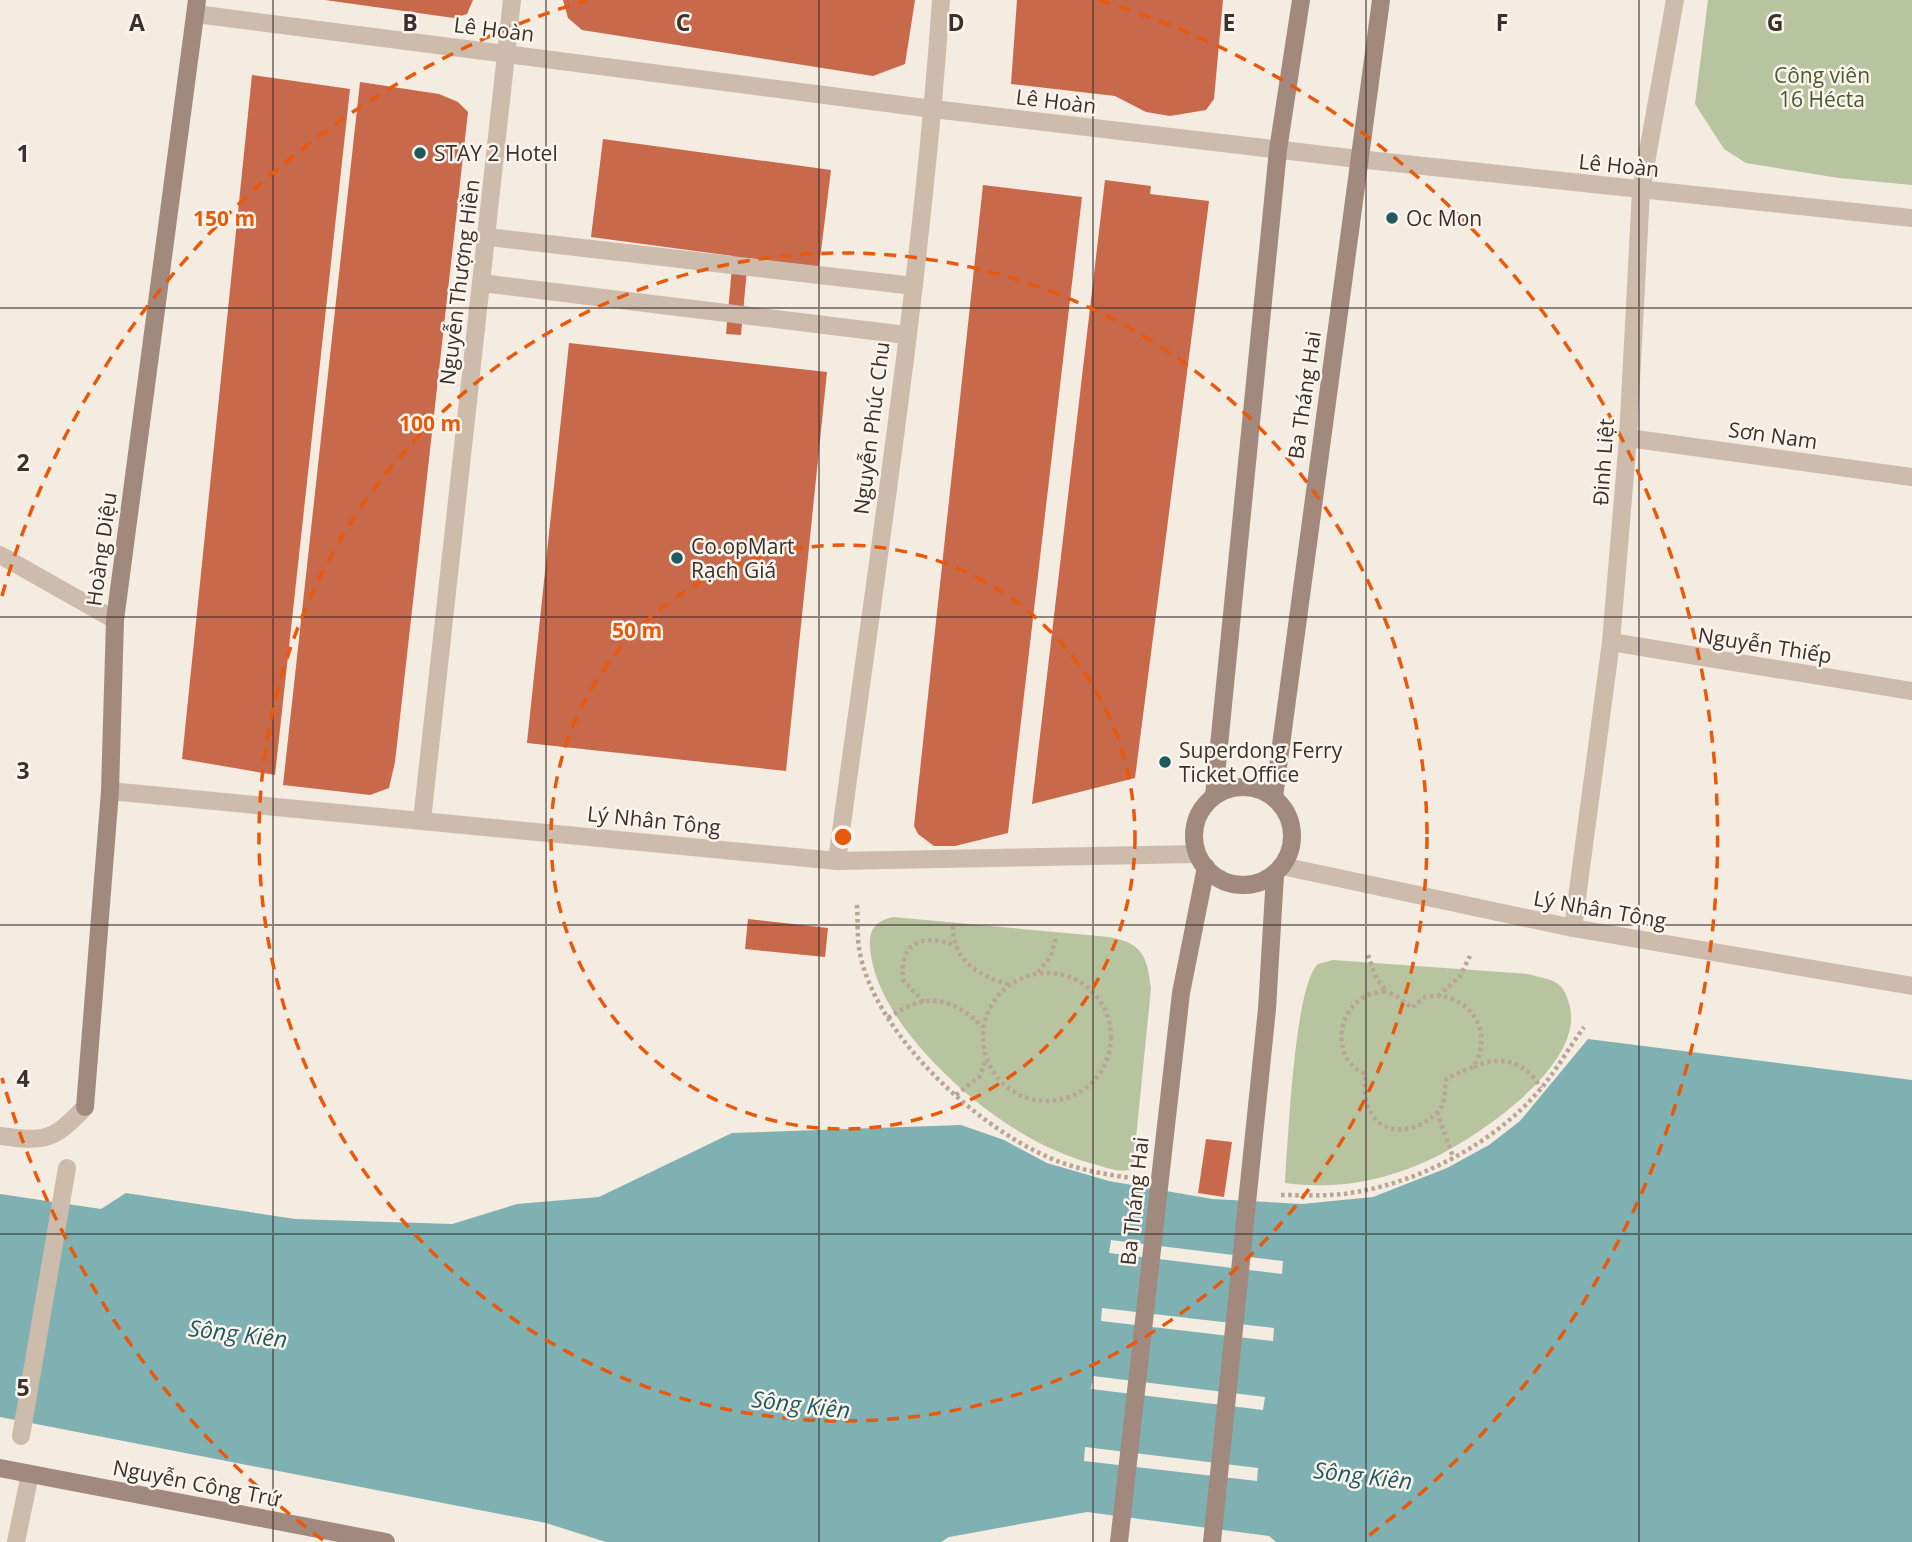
<svg xmlns="http://www.w3.org/2000/svg" width="1912" height="1542" font-family="'Open Sans',sans-serif">
	<rect width="100%" height="100%" fill="#f4ebe1"/>
	<g fill="#b8c4a0">
		<polygon points="1708,0 1912,0 1912,185 1839,178 1746,163 1724,149 1695,104"/>
		<path d="M893 917 1109 937C1143 943 1147 957 1151 988L1133 1168C1122 1174 1108 1168 1097 1165 1060 1155 1028 1139 997 1117 947 1082 873 1010 870 946 869 929 876 921 893 917Z"/>
		<path d="M1333 960 1528 974C1537 977 1550 978 1558 984 1565 989 1568 999 1570 1007 1584 1068 1469 1144 1420 1164 1376 1183 1332 1189 1285 1183 1288 1144 1294 986 1318 964Z"/>
	</g>
	<path fill="#7fb0b2" fill-rule="evenodd" d="M1588 1039 1912 1080V1542H1276L1269 1536 1087 1512 949 1537 941 1542H606L546 1523 0 1417V1194L101 1209 126 1193 295 1219 452 1224 517 1204 599 1197 732 1133 961 1125 1004 1140 1047 1163 1109 1181 1212 1199 1302 1204 1373 1197 1447 1168 1489 1145 1520 1121ZM1111 1240 1283 1261 1282 1274 1109 1253ZM1102 1308 1274 1328 1273 1341 1101 1321ZM1093 1376 1265 1397 1263 1410 1091 1389ZM1085 1447 1258 1468 1257 1481 1084 1461Z"/>
	<g fill="#c8694b">
		<polygon points="325,0 473,0 467,14 454,18"/>
		<polygon points="563,0 915,0 905,64 873,76 582,30 568,18"/>
		<polygon points="1017,0 1223,0 1214,99 1206,110 1170,116 1146,112 1115,96 1011,84"/>
		<polygon points="252,75 350,89 275,775 182,759"/>
		<polygon points="360,82 439,94 458,102 468,112 395,762 389,788 370,795 283,785"/>
		<polygon points="603,139 831,170 819,267 748,258 741,335 726,334 733,256 591,237"/>
		<polygon points="1105,180 1151,186 1150,194 1209,201 1135,778 1032,804"/>
		<polygon points="983,185 1082,197 1008,833 955,846 934,846 918,834 914,826"/>
		<polygon points="569,343 827,372 786,771 527,743"/>
		<polygon points="748,919 828,928 825,957 745,949"/>
		<polygon points="1206,1139 1232,1142 1224,1197 1198,1193"/>
	</g>
	<g fill="none" stroke-linecap="round" stroke-linejoin="round">
		<g stroke="#b9a596" stroke-width="4.5" stroke-dasharray="3.5 3.5" stroke-linecap="butt">
			<path d="M857 905C858 919 857 934 859 948 872 1031 974 1125 1048 1157 1074 1169 1103 1174 1131 1178"/>
			<path d="M953 926C952 960 980 977 1008 984"/>
			<polyline points="1368,955 1376,978 1386,990"/>
			<polyline points="1038,972 1051,956 1056,937"/>
			<circle cx="1047" cy="1037" r="64"/>
			<path d="M1383 991 1395 995 1412 1008 1425 997C1466 989 1497 1030 1473 1067L1447 1078C1443 1088 1447 1100 1440 1109 1421 1133 1381 1140 1368 1107 1364 1097 1365 1084 1365 1074 1332 1061 1335 1011 1366 996 1371 993 1378 993 1383 991Z"/>
			<polyline points="1438,996 1460,976 1470,956"/>
			<path d="M924 1002 903 980C899 941 924 933 956 946"/>
			<path d="M888 1018C926 992 950 996 983 1027"/>
			<path d="M1474 1067C1500 1054 1526 1062 1541 1088"/>
			<polyline points="956,1095 980,1076 986,1059"/>
			<polyline points="1437,1112 1453,1157"/>
			<path d="M1281 1195C1307 1195 1331 1197 1356 1192 1422 1181 1493 1143 1537 1093 1555 1073 1568 1049 1584 1027"/>
		</g>
		<g stroke="#cdbbac" stroke-width="18">
			<polyline points="488,237 914,286"/>
			<polyline points="481,283 906,335"/>
		</g>
		<g stroke="#cdbbac" stroke-width="18">
			<polyline points="196,14 933,109 1358,159 1912,218"/>
			<polyline points="1628,438 1912,477"/>
			<polyline points="0,555 115,620"/>
			<polyline points="1611,642 1912,691"/>
			<polyline points="110,791 837,861 1196,854"/>
			<polyline points="422,820 512,0"/>
			<path d="M837 861C875 575 921 288 941 0"/>
			<polyline points="1282,866 1573,928 1912,986"/>
			<polyline points="1573,928 1611,642 1628,438 1641,191 1675,0"/>
			<path d="M0 1136C45 1142 53 1141 85 1107"/>
			<polyline points="21,1436 67,1168"/>
			<polyline points="16,1542 30,1474"/>
		</g>
		<g stroke="#a18a7d" stroke-width="18">
			<circle cx="1243" cy="836" r="49"/>
			<polyline points="1214,796 1278,150 1301,0"/>
			<polyline points="1274,797 1381,0"/>
			<polyline points="85,1107 110,791 115,620 197,0"/>
			<polyline points="0,1468 386,1542"/>
			<polyline points="1119,1542 1181,993 1206,867"/>
			<polyline points="1212,1542 1267,1009 1275,875"/>
		</g>
	</g>
	<path fill="none" stroke="#3b302b" stroke-width="2" stroke-opacity="0.55" d="M273 0V1542M546 0V1542M819 0V1542M1093 0V1542M1366 0V1542M1639 0V1542M0 308H1912M0 617H1912M0 925H1912M0 1234H1912"/>
	<g fill="none" stroke="#e8590c" stroke-width="3.5" stroke-dasharray="12 9">
		<circle cx="843" cy="837" r="292"/>
		<circle cx="843" cy="837" r="584"/>
		<path d="M323 1540A875 875 0 0 1 2 1078M2 596A875 875 0 0 1 587 0M1099 0A875 875 0 0 1 1363 1540"/>
	</g>
	<g fill="#1f5a5e" stroke="#fbf5ee" stroke-width="2.5">
		<circle cx="420" cy="153" r="7"/>
		<circle cx="1392" cy="218" r="7"/>
		<circle cx="677" cy="558" r="7"/>
		<circle cx="1165" cy="762" r="7"/>
	</g>
	<g text-anchor="middle" dominant-baseline="central" stroke-width="5" stroke-linejoin="round" paint-order="stroke">
		<g font-size="21" fill="#3b302b" stroke="#fbf5ee">
			<text transform="translate(494 29) rotate(7)">Lê Hoàn</text>
			<text transform="translate(1056 101) rotate(7)">Lê Hoàn</text>
			<text transform="translate(1619 165) rotate(6)">Lê Hoàn</text>
			<text transform="translate(459 282) rotate(-83)">Nguyễn Thượng Hiền</text>
			<text transform="translate(1304 395) rotate(-82)">Ba Tháng Hai</text>
			<text transform="translate(871 428) rotate(-83)">Nguyễn Phúc Chu</text>
			<text transform="translate(1773 435) rotate(8)">Sơn Nam</text>
			<text transform="translate(1603 462) rotate(-86)">Đinh Liệt</text>
			<text transform="translate(101 549) rotate(-82)">Hoàng Diệu</text>
			<text transform="translate(1765 645) rotate(9)">Nguyễn Thiếp</text>
			<text transform="translate(654 820) rotate(6)">Lý Nhân Tông</text>
			<text transform="translate(1600 909) rotate(10)">Lý Nhân Tông</text>
			<text transform="translate(1134 1201) rotate(-84)">Ba Tháng Hai</text>
			<text transform="translate(197 1483) rotate(11)">Nguyễn Công Trứ</text>
		</g>
		<g font-size="21" fill="#4a5a2e" stroke="#fbf5ee">
			<text x="1822" y="75">Công viên<tspan x="1822" dy="24">16 Hécta</tspan></text>
		</g>
		<g font-size="21" fill="#3b302b" stroke="#fbf5ee" text-anchor="start">
			<text x="434" y="153">STAY 2 Hotel</text>
			<text x="1406" y="218">Oc Mon</text>
			<text x="691" y="546">Co.opMart<tspan x="691" dy="24">Rạch Giá</tspan></text>
			<text x="1179" y="750">Superdong Ferry<tspan x="1179" dy="24">Ticket Office</tspan></text>
		</g>
		<g font-size="23" font-style="italic" fill="#1f5a5e" stroke="#fbf5ee">
			<text transform="translate(238 1333) rotate(7)">Sông Kiên</text>
			<text transform="translate(801 1404) rotate(7)">Sông Kiên</text>
			<text transform="translate(1363 1475) rotate(7)">Sông Kiên</text>
		</g>
	</g>
	<g font-size="23" text-anchor="middle" font-weight="bold" fill="#3b302b" stroke="#fbf5ee" stroke-width="5" stroke-linejoin="round" paint-order="stroke">
		<text x="137" y="31">A</text>
		<text x="410" y="31">B</text>
		<text x="683" y="31">C</text>
		<text x="956" y="31">D</text>
		<text x="1229" y="31">E</text>
		<text x="1502" y="31">F</text>
		<text x="1775" y="31">G</text>
		<text x="23" y="162">1</text>
		<text x="23" y="471">2</text>
		<text x="23" y="779">3</text>
		<text x="23" y="1087">4</text>
		<text x="23" y="1396">5</text>
	</g>
	<circle cx="843" cy="837" r="10" fill="#e8590c" stroke="#fbf5ee" stroke-width="3.5"/>
	<g font-size="21" text-anchor="middle" font-weight="bold" fill="#e8590c" stroke="#fbf5ee" stroke-width="5" stroke-linejoin="round" paint-order="stroke">
		<text x="224" y="226">150 m</text>
		<text x="430" y="431">100 m</text>
		<text x="637" y="638">50 m</text>
	</g>
</svg>
